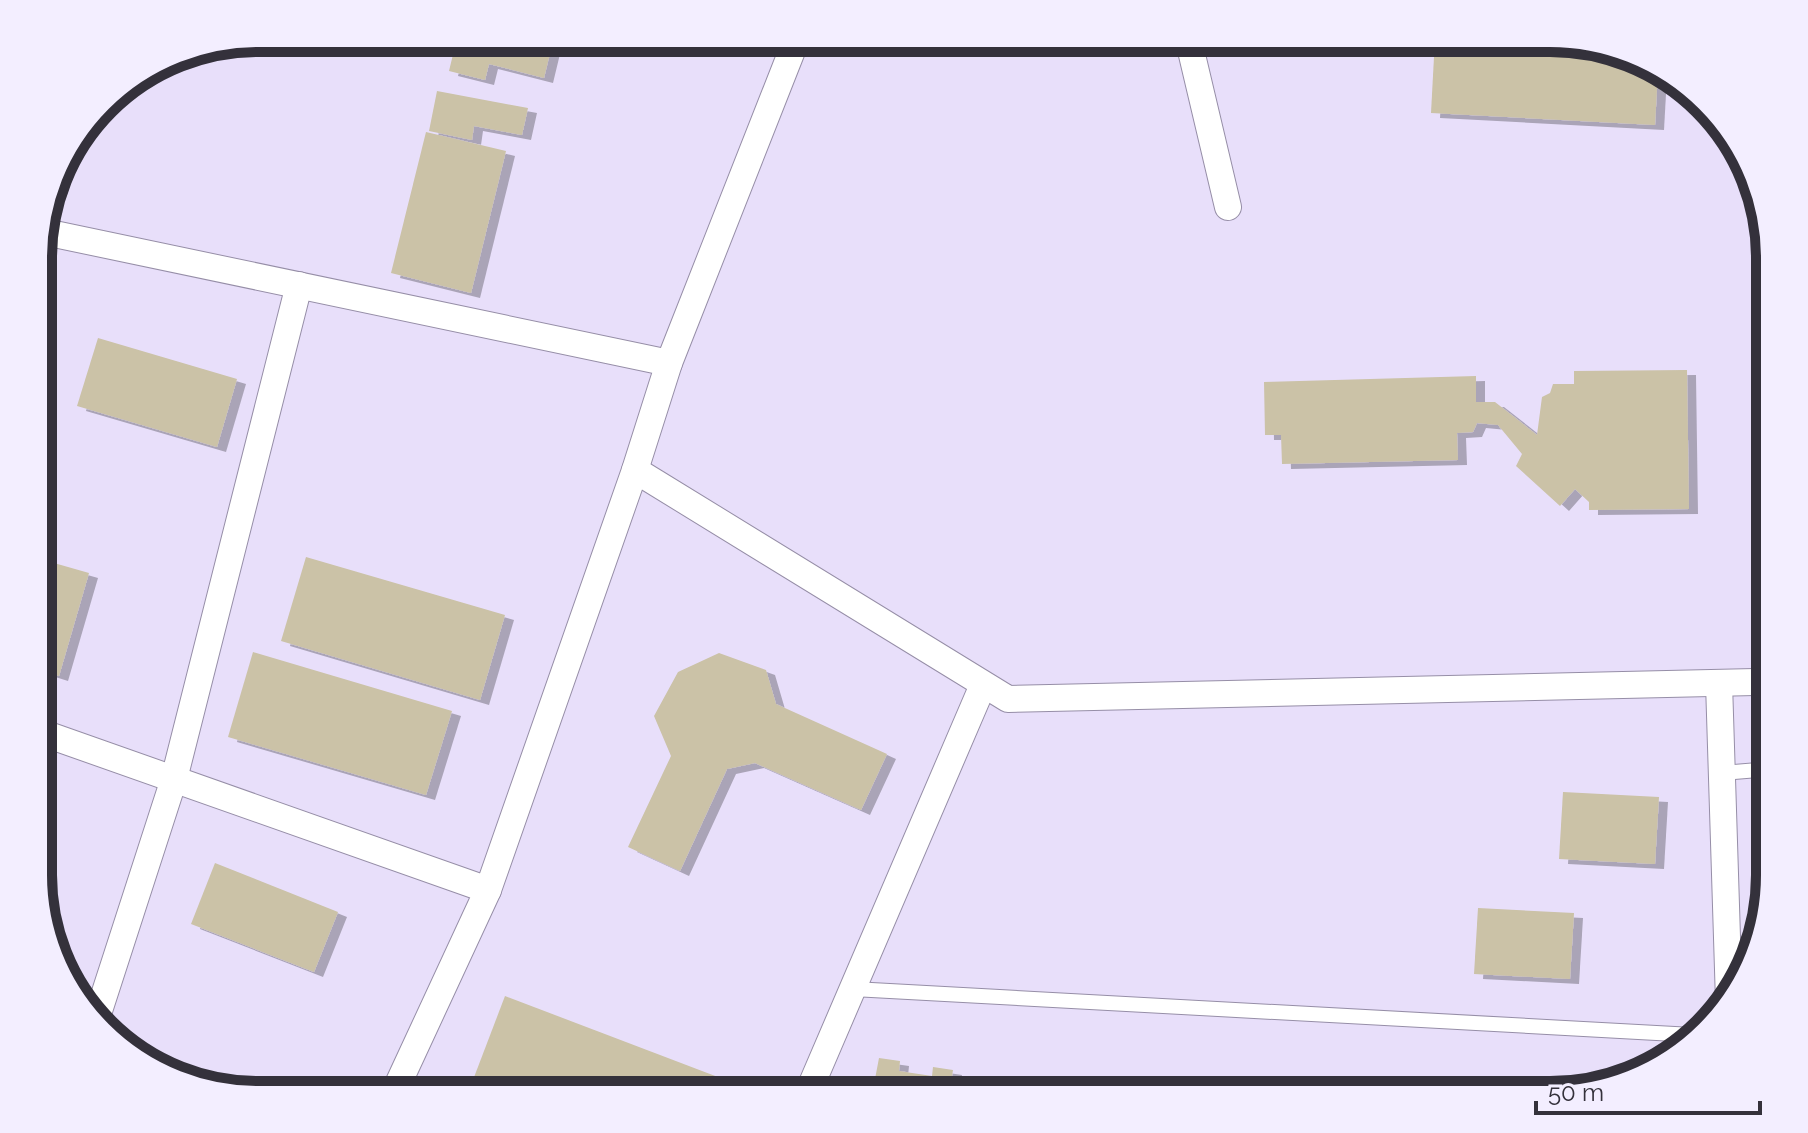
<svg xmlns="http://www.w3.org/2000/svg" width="1808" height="1133" font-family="Raleway,sans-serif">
	<defs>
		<filter id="shadow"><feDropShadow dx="9" dy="5" stdDeviation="0" flood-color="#0004"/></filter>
	</defs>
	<rect width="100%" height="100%" fill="#e8dffa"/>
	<g fill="#cbc2a7" filter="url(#shadow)">
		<polygon points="457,38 526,38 525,42 551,49 544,78 489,64 485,80 449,71"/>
		<polygon points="1435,38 1551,38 1658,71 1655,125 1431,113"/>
		<polygon points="437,91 528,108 522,135 474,126 472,140 429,131"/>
		<polygon points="426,132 506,151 471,293 391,273"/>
		<polygon points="98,338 237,379 217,447 77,406"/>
		<polygon points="1687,370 1689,509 1589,510 1589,502 1575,489 1560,506 1516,466 1522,454 1498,425 1477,423 1473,432 1457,433 1458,460 1282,464 1281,435 1265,435 1264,382 1476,376 1476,402 1495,402 1537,435 1542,397 1550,393 1553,384 1574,384 1574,371"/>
		<polygon points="306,557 505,615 480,700 281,641"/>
		<polygon points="40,559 89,573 59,676 40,670"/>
		<polygon points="253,652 452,711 426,795 228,737"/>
		<polygon points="719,653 766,670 776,704 887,754 861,810 755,763 727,769 680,871 628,847 671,756 654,716 678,672"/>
		<polygon points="1563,792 1659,797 1655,864 1559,859"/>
		<polygon points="215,863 338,912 314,972 191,924"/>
		<polygon points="1478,908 1574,913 1570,979 1474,974"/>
		<polygon points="505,996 731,1082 727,1095 474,1095 468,1093"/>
		<polygon points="879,1058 900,1061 899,1071 932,1076 933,1067 953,1070 949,1095 855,1095 858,1076 875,1079"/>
	</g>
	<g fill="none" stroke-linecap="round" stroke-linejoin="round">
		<g stroke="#968ea7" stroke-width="16">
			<g id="service">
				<polyline points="1722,773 1770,769"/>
				<polyline points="853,989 1693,1035"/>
			</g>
		</g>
		<g stroke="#968ea7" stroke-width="28">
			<g id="minor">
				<polyline points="1188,38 1228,207"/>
				<polyline points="40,231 669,363"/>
				<polyline points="635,470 1008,699 1755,682"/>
				<polyline points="1719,683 1729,1001"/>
				<polyline points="40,732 488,890"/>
				<polyline points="97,1017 174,779 299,285"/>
				<polyline points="393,1095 488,890 635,470 669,363 797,38"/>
				<polyline points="807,1095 983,685"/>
			</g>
		</g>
		<use href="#service" stroke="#fff" stroke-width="14"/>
		<use href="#minor" stroke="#fff" stroke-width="26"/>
	</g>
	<path d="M0 0H1808V1133H0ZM258 52H1550A206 206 0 0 1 1756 258V875A206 206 0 0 1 1550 1081H258A206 206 0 0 1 52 875V258A206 206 0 0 1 258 52Z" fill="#f3eeff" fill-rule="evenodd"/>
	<path fill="none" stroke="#34313b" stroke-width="10" d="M258 52H1550A206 206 0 0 1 1756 258V875A206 206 0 0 1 1550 1081H258A206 206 0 0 1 52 875V258A206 206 0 0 1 258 52Z"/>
	<path d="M1536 1101v12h224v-12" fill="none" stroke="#34313b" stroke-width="4"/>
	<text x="1548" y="1101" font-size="24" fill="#34313b" stroke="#f3eeff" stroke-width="6" paint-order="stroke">50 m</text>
</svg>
